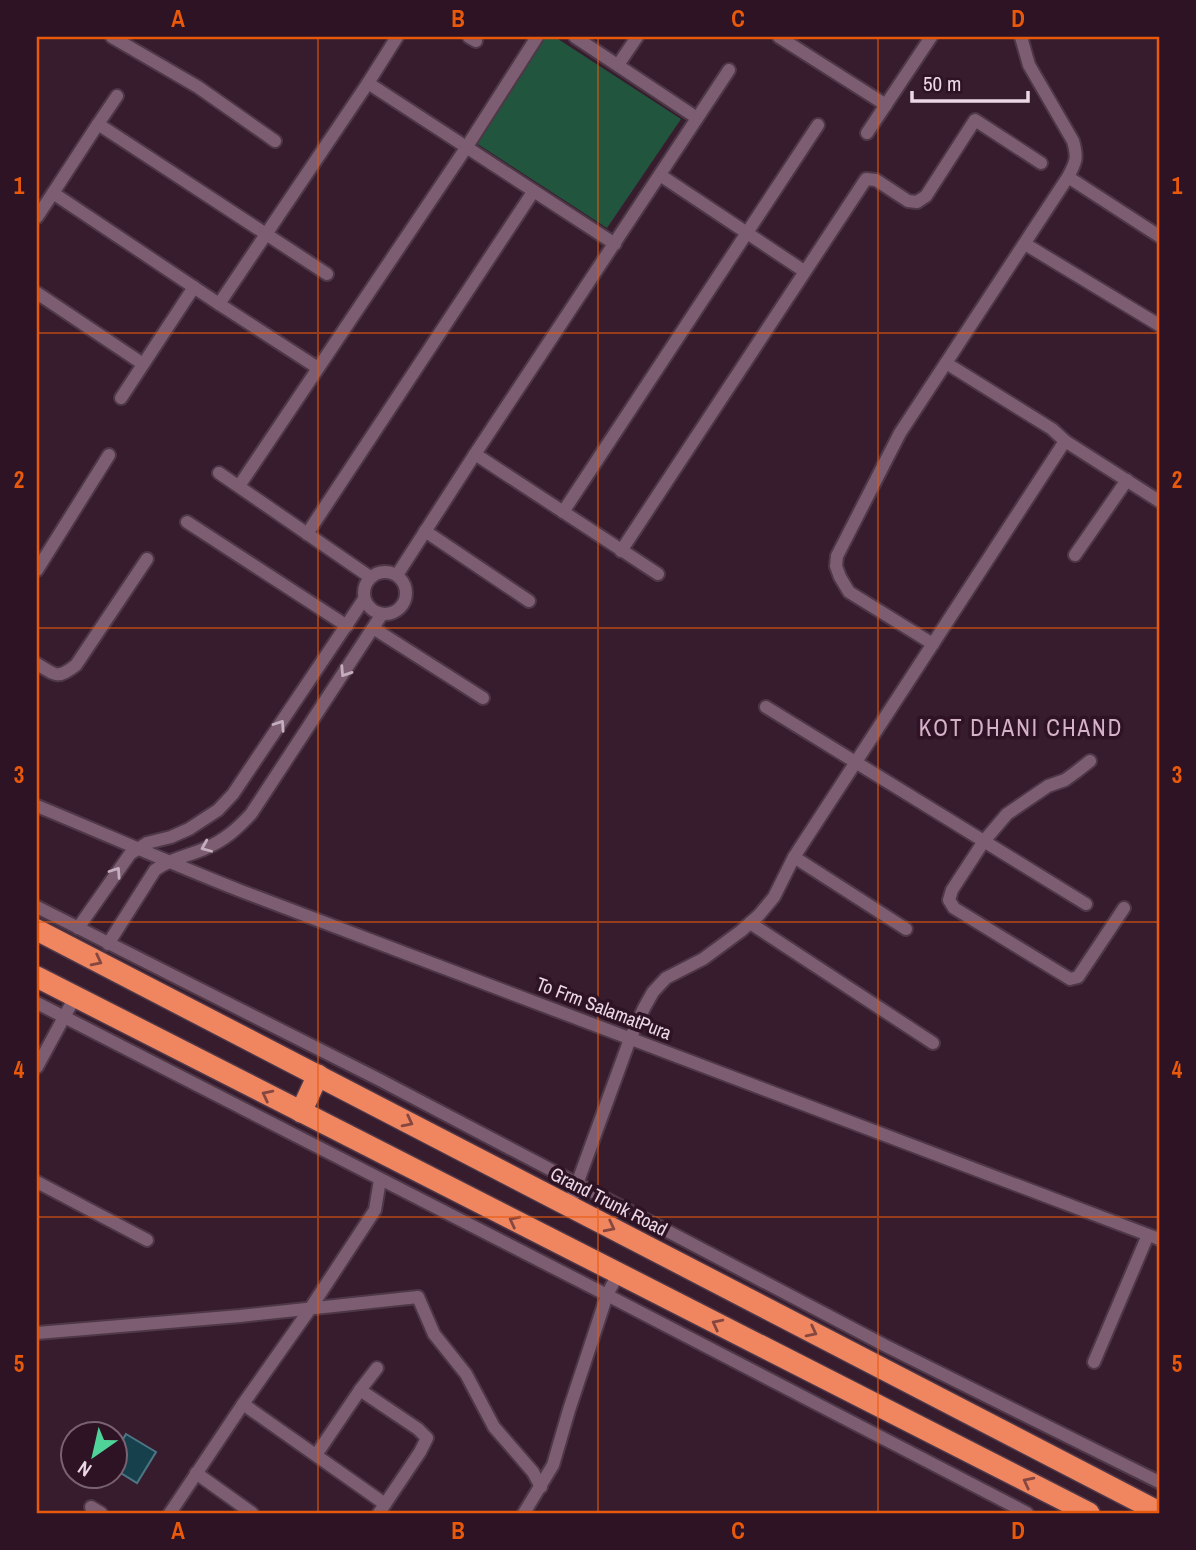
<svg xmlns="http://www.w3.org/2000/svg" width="1196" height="1550" font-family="'Archivo Narrow',sans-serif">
	<rect width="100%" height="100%" fill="#371c2e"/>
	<polygon fill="#21553d" points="545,37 555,37 681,119 607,228 476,143"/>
	<polygon fill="#15404c" stroke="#4c7684" stroke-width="2" points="126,1434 156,1452 137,1483 116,1470 116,1452"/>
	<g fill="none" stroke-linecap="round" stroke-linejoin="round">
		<g stroke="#4e3847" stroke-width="16">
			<g id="street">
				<polyline points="112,37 198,87 275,141"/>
				<polyline points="397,37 368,83 615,244"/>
				<polyline points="469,37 476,41"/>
				<polyline points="575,37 697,118"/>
				<polyline points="779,37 886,105"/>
				<polyline points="618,65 637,37"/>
				<polyline points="117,96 98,124 327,274"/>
				<polyline points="867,133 931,37"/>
				<polyline points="660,175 804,271"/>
				<polyline points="1068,177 1159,236"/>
				<polyline points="53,193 98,124"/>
				<polyline points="37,217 53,193 219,304 368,83"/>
				<polyline points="1025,244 1159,325"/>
				<polyline points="37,293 143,364"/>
				<polyline points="219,304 318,368"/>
				<polyline points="946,363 1052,429 1065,441"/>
				<polyline points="121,398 194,287"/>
				<polyline points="475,454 658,574"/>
				<polyline points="219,473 370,577"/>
				<polyline points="239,486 466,148 537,37"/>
				<polyline points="563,512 818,125"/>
				<polyline points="187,522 347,626"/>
				<polyline points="425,531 529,601"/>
				<polyline points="307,534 533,192"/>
				<polyline points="621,551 866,179 876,180 908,201 917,202 926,196 975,120 1041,163"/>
				<polyline points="1075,555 1127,480"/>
				<polyline points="37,570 109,455"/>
				<circle cx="385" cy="593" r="21"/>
				<polyline points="397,575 475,454 729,70"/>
				<polyline points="373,628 483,698"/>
				<path d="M933 644 849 592 840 577 836 566 837 556 900 433 1068 177C1076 162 1078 158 1073 141L1029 65 1021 37"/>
				<path d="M37 664C56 675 57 680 76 665L147 559"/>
				<polyline points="766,707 1086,904"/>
				<polyline points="1090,761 1076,772 1065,780 1048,786 1007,814 984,841 952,890 949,900 954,908 1070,979 1078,977 1124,908"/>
				<path d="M37 806C105 834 172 864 241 891L1159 1239"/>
				<polyline points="794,857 906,929"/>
				<polyline points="37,907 378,1079 886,1346 1159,1482"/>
				<polyline points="750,923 933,1043"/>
				<polyline points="78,928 130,854 147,843 171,837 189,829 218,810 233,794 364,599"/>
				<path d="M108 944 155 870C171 858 189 856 206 848 225 840 238 828 251 814L382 614"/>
				<polyline points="37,1003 607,1295 1027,1513"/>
				<polyline points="37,1067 75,997"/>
				<polyline points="37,1182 147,1240"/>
				<polyline points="569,1206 630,1039 644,1008 653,992 666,978 703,959 741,931 759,915 774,897 794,857 1065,441 1159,501"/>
				<polyline points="37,1333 240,1316 418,1297 434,1334 466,1374 494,1427 533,1472 541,1487"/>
				<polyline points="1094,1362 1148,1235"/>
				<polyline points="377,1368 360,1390 418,1429 427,1438 420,1452 379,1513"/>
				<polyline points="243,1404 385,1504"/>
				<polyline points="316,1455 360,1390"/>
				<polyline points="196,1473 252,1513"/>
				<polyline points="91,1507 101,1513"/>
				<polyline points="170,1513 243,1404 310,1309 375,1210 380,1180"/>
				<polyline points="524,1513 553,1465 569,1410 607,1295 618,1274"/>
			</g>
		</g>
		<g stroke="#4e3847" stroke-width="24">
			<g id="highway">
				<polyline points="37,930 1159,1512"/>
				<polyline points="37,977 1089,1513"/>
				<polyline points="301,1112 318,1075"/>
			</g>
		</g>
		<use href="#street" stroke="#7d5d71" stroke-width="12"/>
		<use href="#highway" stroke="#f08660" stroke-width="21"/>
	</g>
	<defs><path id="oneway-chevron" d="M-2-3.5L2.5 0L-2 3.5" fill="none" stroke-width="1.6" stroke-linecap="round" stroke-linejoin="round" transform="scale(1.75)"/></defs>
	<g stroke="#c4adbc">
		<use href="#oneway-chevron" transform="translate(345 672) rotate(123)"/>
		<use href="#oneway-chevron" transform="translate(280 725) rotate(-56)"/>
		<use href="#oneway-chevron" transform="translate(206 847) rotate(157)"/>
		<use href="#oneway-chevron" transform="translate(116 872) rotate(-56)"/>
	</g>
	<g stroke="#85473f">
		<use href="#oneway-chevron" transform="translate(97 961) rotate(27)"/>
		<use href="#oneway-chevron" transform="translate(267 1095) rotate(-153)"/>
		<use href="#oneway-chevron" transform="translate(408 1122) rotate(27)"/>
		<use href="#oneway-chevron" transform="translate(514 1221) rotate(-153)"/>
		<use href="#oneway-chevron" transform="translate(610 1227) rotate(27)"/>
		<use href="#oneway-chevron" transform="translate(717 1324) rotate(-153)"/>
		<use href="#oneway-chevron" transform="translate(812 1332) rotate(27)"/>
		<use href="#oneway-chevron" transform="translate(1028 1482) rotate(-153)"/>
	</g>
	<path fill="none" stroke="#e8590c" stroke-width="2" stroke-opacity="0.55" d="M318 37V1513M598 37V1513M878 37V1513M37 333H1159M37 628H1159M37 922H1159M37 1217H1159"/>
	<g text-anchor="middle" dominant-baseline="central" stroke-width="7" stroke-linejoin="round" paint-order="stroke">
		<g font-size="19" fill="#ebd8e4" stroke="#2d1324">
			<text transform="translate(604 1008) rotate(21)">To Frm SalamatPura</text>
			<text transform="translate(609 1201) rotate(27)">Grand Trunk Road</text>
		</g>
		<g font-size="23" letter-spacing="2" fill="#d6b2c8" stroke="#2d1324">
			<text x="1021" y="727">KOT DHANI CHAND</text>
		</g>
	</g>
	<rect width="1196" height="1550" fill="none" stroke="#2d1324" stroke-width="77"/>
	<g transform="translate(94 1455) rotate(214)"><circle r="33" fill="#2d1324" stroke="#796271" stroke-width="2"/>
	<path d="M0-5L12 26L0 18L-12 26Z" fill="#50d398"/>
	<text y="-10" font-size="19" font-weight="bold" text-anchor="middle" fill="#ebd8e4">N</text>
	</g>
	<path d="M912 91v10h116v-10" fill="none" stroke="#ebd8e4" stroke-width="3.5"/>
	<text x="923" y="91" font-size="21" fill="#ebd8e4" stroke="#2d1324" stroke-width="5" paint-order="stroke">50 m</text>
	<rect x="38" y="38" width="1120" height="1474" fill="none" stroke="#e8590c" stroke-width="2.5"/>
	<g font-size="23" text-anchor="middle" font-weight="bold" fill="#e8590c">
		<text x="178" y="27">A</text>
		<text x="458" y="27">B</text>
		<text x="738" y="27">C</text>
		<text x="1018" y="27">D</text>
		<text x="19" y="194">1</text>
		<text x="1177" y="194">1</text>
		<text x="19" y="488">2</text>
		<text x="1177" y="488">2</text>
		<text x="19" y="783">3</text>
		<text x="1177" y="783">3</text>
		<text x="19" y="1078">4</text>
		<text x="1177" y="1078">4</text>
		<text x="19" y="1372">5</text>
		<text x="1177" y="1372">5</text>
		<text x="178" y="1539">A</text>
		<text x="458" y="1539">B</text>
		<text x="738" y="1539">C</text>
		<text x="1018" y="1539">D</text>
	</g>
</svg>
